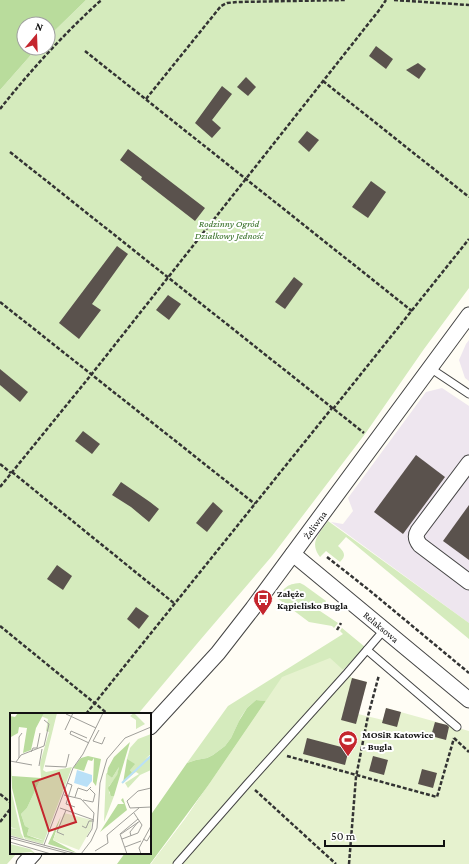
<svg xmlns="http://www.w3.org/2000/svg" width="469" height="864" font-family="'Crimson Pro',serif">
	<rect width="100%" height="100%" fill="#fffdf5"/>
	<g fill="#eee6ef">
		<polygon points="469,340 469,381 465,378 459,360 466,344"/>
		<polygon points="442,388 469,406 469,623 331,522 343,524 353,511 348,498 426,392"/>
	</g>
	<g fill="#d5ebbd">
		<polygon points="86,0 469,0 469,288 424,349 365,434 272,556 201,639 138,714 11,714 11,853 17,853 7,864 0,864 0,90 37,48 48,48 48,37 84,2"/>
		<path d="M328 521 469 623V639L346 537 338 546C344 552 347 555 340 562L326 551 320 557C309 542 319 534 328 521Z"/>
		<path d="M300 583 304 585 326 601 320 611 338 623 334 628 332 626 309 622 277 598C285 588 286 584 300 583Z"/>
		<polygon points="342,628 365,647 343,670 324,692 151,864 186,818 265,701 256,700 247,708 241,717 231,738 225,746 213,755 207,758 196,760 187,763 228,706 343,634 340,631"/>
	</g>
	<g fill="#b9dc9c">
		<polygon points="0,0 86,0 84,2 48,37 48,24 24,24 24,48 37,48 0,90"/>
		<polygon points="256,700 266,701 210,783 150,864 117,864 125,853 150,853 150,816 187,763 196,760 207,758 213,755 225,746 231,738 239,721 247,708"/>
	</g>
	<polygon fill="#e6f2cf" points="330,658 352,678 367,682 358,714 383,720 386,708 469,731 469,864 151,864 186,818 282,677"/>
	<g fill="#5a524d">
		<polygon points="376,46 393,59 386,69 369,56"/>
		<polygon points="418,63 426,69 419,79 406,70"/>
		<polygon points="246,77 256,87 248,96 237,87"/>
		<polygon points="222,86 232,94 212,120 221,128 212,138 195,123"/>
		<polygon points="307,131 319,140 309,152 298,142"/>
		<polygon points="128,149 205,208 195,221 141,179 142,177 120,160"/>
		<polygon points="371,181 386,192 368,218 352,207"/>
		<polygon points="117,246 128,254 92,304 101,310 79,339 59,323"/>
		<polygon points="294,277 303,284 285,309 275,302"/>
		<polygon points="168,295 181,304 169,320 156,310"/>
		<polygon points="0,369 28,392 20,402 0,385"/>
		<polygon points="83,431 100,444 92,454 75,441"/>
		<polygon points="416,455 445,477 403,534 374,512"/>
		<polygon points="121,482 150,502 159,509 149,522 131,507 112,495"/>
		<polygon points="213,502 223,511 207,532 196,523"/>
		<polygon points="469,505 469,560 443,541"/>
		<polygon points="57,565 72,576 63,590 47,579"/>
		<polygon points="136,607 149,616 139,629 127,619"/>
		<polygon points="352,678 367,682 356,724 341,720"/>
		<polygon points="386,708 401,712 397,727 382,723"/>
		<polygon points="435,722 447,725 449,727 446,740 431,736"/>
		<polygon points="307,738 349,749 345,765 303,754"/>
		<polygon points="373,756 388,760 384,775 369,771"/>
		<polygon points="422,769 437,773 433,788 418,784"/>
	</g>
	<g fill="none" stroke-linecap="round" stroke-linejoin="round">
		<g stroke="#444" stroke-width="9">
			<g id="lane">
				<polyline points="430,368 469,394"/>
				<polyline points="367,650 457,727"/>
				<polyline points="177,864 248,783 347,673 384,630"/>
			</g>
		</g>
		<g stroke="#444" stroke-width="17">
			<g id="street">
				<path d="M469 463 418 531C415 536 416 540 420 545L469 582"/>
				<polyline points="293,554 469,700"/>
				<polyline points="150,727 218,653 253,608 469,315"/>
				<polyline points="24,864 34,853"/>
			</g>
		</g>
		<g stroke="#333" stroke-width="2.5" stroke-dasharray="4 2" stroke-linecap="butt">
			<polyline points="394,0 469,5"/>
			<polyline points="85,51 412,311"/>
			<polyline points="323,81 469,197"/>
			<polyline points="146,99 221,6 227,3 237,2 346,0"/>
			<path d="M0 109C30 71 63 35 99 2L102 0"/>
			<polyline points="10,152 364,433"/>
			<polyline points="0,302 255,504"/>
			<polyline points="333,409 469,239"/>
			<polyline points="0,464 11,473"/>
			<polyline points="12,472 175,604"/>
			<polyline points="0,487 91,375 380,9 386,0"/>
			<polyline points="327,557 369,590 469,673"/>
			<polyline points="0,626 108,714"/>
			<polyline points="337,630 341,623"/>
			<polyline points="86,714 332,408"/>
			<polyline points="454,738 469,752"/>
			<polyline points="287,756 437,797 454,738"/>
			<polyline points="255,790 336,864"/>
			<polyline points="0,794 11,803"/>
			<polyline points="0,822 11,808"/>
			<polyline points="349,864 356,777 368,716 379,675"/>
		</g>
		<use href="#lane" stroke="#fff" stroke-width="7"/>
		<use href="#street" stroke="#fff" stroke-width="15"/>
	</g>
	<defs>
		<g id="bus-pin" transform="scale(1)"><path d="M0 17L-7.5 6A9.5 9.5 0 1 1 7.5 6Z" fill="#c4262e" stroke="#fff"/><path d="M-5-6H5V4H4V6H2V4H-2V6H-4V4H-5ZM-3.5-4V0h7V-4ZM-3.5 1.2v1.5H-2V1.2ZM2 1.2v1.5H3.5V1.2Z" fill="#fff"/></g>
		<g id="stadium-pin" transform="scale(1)"><path d="M0 17L-7.5 6A9.5 9.5 0 1 1 7.5 6Z" fill="#c4262e" stroke="#fff"/><path d="M0-5a6.5 5 0 1 0 0 10a6.5 5 0 1 0 0-10ZM-3.5-1.8h7v3.6h-7Z" fill="#fff"/></g>
	</defs>
	<g fill-rule="evenodd">
		<use href="#bus-pin" x="263" y="599"/>
		<use href="#stadium-pin" x="348" y="740"/>
	</g>
	<g text-anchor="middle" dominant-baseline="central" stroke-width="4" stroke-linejoin="round" paint-order="stroke">
		<g font-size="10" font-style="italic" fill="#2f6b1f" stroke="#fff">
			<text x="229" y="223">Rodzinny Ogród<tspan x="229" dy="12">Działkowy Jedność</tspan></text>
		</g>
		<g font-size="10" fill="#111" stroke="#fff">
			<text transform="translate(315 525) rotate(-54)">Żeliwna</text>
			<text transform="translate(381 627) rotate(40)">Relaksowa</text>
		</g>
		<g font-size="10" font-weight="bold" fill="#111" stroke="#fff" text-anchor="start">
			<text x="277" y="593">Załęże<tspan x="277" dy="12">Kąpielisko Bugla</tspan></text>
			<text x="362" y="734">MOSiR Katowice<tspan x="362" dy="12">- Bugla</tspan></text>
		</g>
	</g>
	<g transform="translate(10 713)">
		<rect width="141" height="141" fill="#fffdf5"/>
		<path d="M34 0H47L33 57 36 59 62 54 33 131 15 126 14 124 33 127 17 122 19 115 15 113 11 101 17 95 31 65 30 50 39 19 36 18 38 6 31 3ZM124 0 135 11 126 16V7L120 3ZM141 21V41L135 46 141 42V57L130 62 118 75 115 70 129 61 126 59 123 61 120 57 117 46 120 35 128 26ZM109 54 107 63 99 73V80L104 83 94 109 96 60 102 65ZM0 72 11 120 14 126 0 122V115L7 116 0 114ZM0 131 20 136 26 141 21 139 0 141Z" fill="#d5ebbd"/>
		<path d="M8 0H34L26 15 21 37 13 40 17 15 9 14 8 20 1 24 0 40V3L5 4ZM120 29 104 83H101L98 75 107 62 109 54 102 65 97 61 98 55 104 44ZM78 43 91 46 86 73 83 69 84 45 82 48 78 47 74 58 63 55 71 45ZM117 46 125 51 120 57 123 61 113 70ZM1 49 2 63 31 65 17 95 11 101 15 113 19 115 17 122 33 128 14 124 2 75ZM113 85 117 97 90 119 108 91H114L111 87ZM51 103 43 127 67 140 38 131Z" fill="#b9dc9c"/>
		<path d="M54 100 82 107 81 116 69 137 43 127Z" fill="#e6f2cf"/>
		<path d="M67 57 82 62V68L77 74 64 70Z" fill="#b9e0f7"/>
		<path fill="none" stroke="#b9e0f7" stroke-width="2" d="M112 70 141 43"/>
		<path fill="none" stroke="#a09f9a" stroke-width="1" d="M56 1 86 15M55 17 63 0M89 17 83 28 92 31 95 24M77 25 61 18 60 21 79 30M21 39 23 35H27L30 20M9 45V24L12 20M0 48 22 52M6 49 11 42 34 33 39 11 34 7M29 53 32 36M35 53 56 54 59 41M57 70 62 72 56 91 65 94M141 75 128 78 117 88 120 95 141 94M54 82 71 86 84 100 82 116 77 124M65 84 68 75 77 78 81 74M73 87 83 89 85 81 80 76M50 95 84 107M72 113 76 115 79 108H84M111 121 130 108M54 122 47 119 56 97M0 123 67 141M121 123 120 119 128 109M0 125 60 141M112 126 128 120 132 112 124 100M133 126 137 128 141 121M0 129 41 141M34 132 63 55 73 41 93 0M115 134 131 128M85 138 98 130 97 122 129 95M71 141 81 128 87 115 90 70 97 46 115 25 141 14M117 141 110 121 128 106M131 141 129 135 141 113"/>
		<path fill="#c4262e" fill-opacity="0.15" stroke="#c4262e" stroke-width="2" d="M49 60 66 109 39 118 23 69Z"/>
		<rect width="141" height="141" fill="none" stroke="#111" stroke-width="2"/>
	</g>
	<g transform="translate(36 36) rotate(19)"><circle r="19" fill="#ffffff" stroke="#a0a0a0"/>
	<path d="M0-3L7 15L0 10L-7 15Z" fill="#c4262e"/>
	<text y="-6" font-size="11" font-weight="bold" text-anchor="middle" fill="#111111">N</text>
	</g>
	<path d="M325 840v6h119v-6" fill="none" stroke="#111111" stroke-width="2"/>
	<text x="331" y="840" font-size="12" fill="#111111" stroke="#ffffff" stroke-width="3" paint-order="stroke">50 m</text>
</svg>
